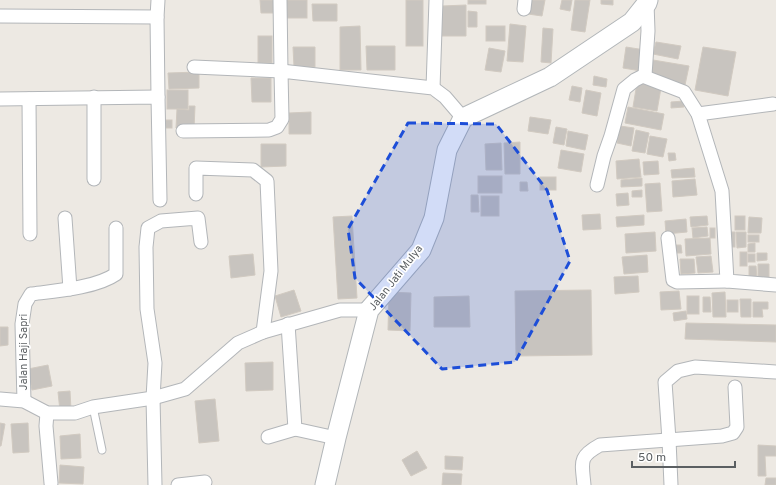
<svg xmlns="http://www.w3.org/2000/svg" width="776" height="485" font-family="Overpass,sans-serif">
	<rect width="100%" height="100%" fill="#ede9e3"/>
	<g fill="#c8c4bf" stroke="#d1cac1">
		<polygon points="260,0 274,0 274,13 261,13"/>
		<rect x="284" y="0" width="23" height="18"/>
		<rect x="406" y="0" width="17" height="46"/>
		<rect x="468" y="0" width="18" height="4"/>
		<polygon points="530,0 545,0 542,16 528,14"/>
		<polygon points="562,0 572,0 570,11 560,9"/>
		<polygon points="575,0 590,0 585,32 571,30"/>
		<polygon points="601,0 613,0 613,5 601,4"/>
		<polygon points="312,4 337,4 337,21 313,21"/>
		<polygon points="466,5 466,36 442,36 442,6"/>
		<polygon points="468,11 477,12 477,27 468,27"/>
		<polygon points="510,24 526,26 523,62 507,61"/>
		<polygon points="360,26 361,70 340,70 340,27"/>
		<rect x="486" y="26" width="19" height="15"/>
		<polygon points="543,28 553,29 551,63 541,62"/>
		<rect x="258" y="36" width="14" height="27"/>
		<polygon points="656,42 681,46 678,59 653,54"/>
		<polygon points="366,46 395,46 395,70 367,70"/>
		<polygon points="293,47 315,47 315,67 294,67"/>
		<polygon points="626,47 645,50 641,71 623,68"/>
		<polygon points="703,47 736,52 728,96 695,90"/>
		<polygon points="489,48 505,51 501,72 485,70"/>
		<polygon points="653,60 689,66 685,85 650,78"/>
		<polygon points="199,72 199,88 169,89 168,73"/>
		<polygon points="594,76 607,79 606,87 593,85"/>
		<polygon points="251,78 271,78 271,102 252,102"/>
		<polygon points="637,83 661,88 657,111 633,107"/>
		<polygon points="572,86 582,88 580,102 569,100"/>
		<rect x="167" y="90" width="21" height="19"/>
		<polygon points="586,90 601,93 597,116 582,113"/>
		<polygon points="684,101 684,107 671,108 671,102"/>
		<polygon points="189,106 195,106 194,129 176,128 177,109 189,110"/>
		<polygon points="628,107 664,114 661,130 625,123"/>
		<polygon points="311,112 311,134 289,134 289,113"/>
		<polygon points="530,117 551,120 548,134 528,131"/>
		<rect x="162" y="120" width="10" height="8"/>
		<polygon points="620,126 634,128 631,146 617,143"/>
		<polygon points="556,127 567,129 564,145 553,143"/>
		<polygon points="636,130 649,133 645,153 632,151"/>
		<polygon points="568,131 588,135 585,150 566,146"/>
		<polygon points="650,136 667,139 663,157 647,154"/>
		<polygon points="520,142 520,174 505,174 504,143"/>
		<polygon points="501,143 502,170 486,170 485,144"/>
		<polygon points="261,144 286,144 286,166 261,167"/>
		<polygon points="561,150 584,154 581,172 558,168"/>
		<polygon points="668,153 675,153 676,160 669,161"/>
		<polygon points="639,159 641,177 617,179 616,161"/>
		<polygon points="658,161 659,174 644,175 643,162"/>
		<polygon points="694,168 695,177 672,178 671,170"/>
		<rect x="478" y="176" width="24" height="17"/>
		<rect x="540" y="177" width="16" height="13"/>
		<polygon points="642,178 642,186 621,187 621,180"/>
		<polygon points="695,179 697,195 673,197 672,181"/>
		<polygon points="520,182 527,182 528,191 520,191"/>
		<polygon points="660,183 662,211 647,212 645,184"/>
		<polygon points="642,190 642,197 632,197 632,191"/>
		<polygon points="628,193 629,205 617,206 616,194"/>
		<polygon points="471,195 478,195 479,212 471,212"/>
		<rect x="481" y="196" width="18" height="20"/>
		<polygon points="600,214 601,229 583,230 582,215"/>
		<polygon points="644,215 644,225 617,227 616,217"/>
		<polygon points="352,216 357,298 338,299 333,217"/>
		<polygon points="707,216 708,225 691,227 690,217"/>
		<rect x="735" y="216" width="10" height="14"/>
		<polygon points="749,217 762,218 761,233 748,233"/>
		<polygon points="686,219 687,232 666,234 665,221"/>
		<polygon points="707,227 708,236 693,238 692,228"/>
		<rect x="710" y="228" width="5" height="10"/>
		<polygon points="655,232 656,251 626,253 625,234"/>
		<rect x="727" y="232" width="8" height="15"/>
		<polygon points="736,232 746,232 746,247 737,248"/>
		<rect x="748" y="235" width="11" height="7"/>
		<polygon points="710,238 711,254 686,256 685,239"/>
		<polygon points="755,243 755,252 748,252 748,244"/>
		<polygon points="672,245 681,245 682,253 673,253"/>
		<rect x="740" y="252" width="7" height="14"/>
		<polygon points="757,253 767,253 767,260 757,261"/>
		<polygon points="253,254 255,275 231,278 229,256"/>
		<rect x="748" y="254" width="7" height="8"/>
		<polygon points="647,255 648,272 624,274 622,257"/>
		<polygon points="711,256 713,272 698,273 696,257"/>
		<polygon points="680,259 694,259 695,273 681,274"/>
		<polygon points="758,264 769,264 769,280 758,281"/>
		<polygon points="749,266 756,266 757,279 749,279"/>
		<polygon points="638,276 639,292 615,294 614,277"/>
		<polygon points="294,290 301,311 281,317 275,296"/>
		<polygon points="591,290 592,355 516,356 515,291"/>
		<polygon points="679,291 681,309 661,310 660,292"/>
		<polygon points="389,292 411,293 410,331 388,330"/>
		<polygon points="725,292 726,317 713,317 712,293"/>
		<polygon points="469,296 470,327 434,327 434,297"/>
		<rect x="687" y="296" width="12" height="18"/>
		<polygon points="703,297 710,297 711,312 703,312"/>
		<polygon points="740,299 751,299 751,317 741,317"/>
		<rect x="727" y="300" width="11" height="12"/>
		<polygon points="753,302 768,302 768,309 762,309 763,317 753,317"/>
		<polygon points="686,311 687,319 674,321 673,313"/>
		<polygon points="686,323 776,325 776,342 685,339"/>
		<polygon points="0,327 8,327 8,345 0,346"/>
		<polygon points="273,362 273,390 246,391 245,363"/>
		<polygon points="48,365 52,386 32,390 28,369"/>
		<polygon points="70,391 71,410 60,411 58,392"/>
		<polygon points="215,399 219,441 199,443 195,401"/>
		<polygon points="0,423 5,424 1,446 0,446"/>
		<polygon points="28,423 29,452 13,453 11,424"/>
		<polygon points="80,434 81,458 61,459 60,436"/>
		<polygon points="758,445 776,446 776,456 765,456 766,476 758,476"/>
		<polygon points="417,451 427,468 411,476 402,460"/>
		<polygon points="445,456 463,457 462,470 445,469"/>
		<polygon points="60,465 84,467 83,484 59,483"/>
		<polygon points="443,473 462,474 461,485 442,485"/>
		<polygon points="766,478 776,478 776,485 765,485"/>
	</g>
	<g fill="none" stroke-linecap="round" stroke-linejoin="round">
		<g stroke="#b3b6b9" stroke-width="9">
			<polyline id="lane" points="93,407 102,450"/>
		</g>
		<g stroke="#b3b6b9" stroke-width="15">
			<g id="street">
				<polyline points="524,9 525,0"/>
				<polyline points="0,16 157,17 158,0"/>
				<polyline points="157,17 158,97"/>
				<polyline points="194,67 281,71 280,0"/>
				<polyline points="645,75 645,77 684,92 698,114 722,191 727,281 776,285"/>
				<polyline points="645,75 648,31 647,3"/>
				<polyline points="433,88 436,0"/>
				<polyline points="0,99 158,97 160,200"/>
				<polyline points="29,99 30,234"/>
				<polyline points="698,114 773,104"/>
				<polyline points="183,131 269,130 277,127 282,119 281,71 433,88 445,97 463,118"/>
				<polyline points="94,179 94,97"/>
				<polyline points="597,185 604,156 611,136 624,89 635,80 645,75"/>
				<polyline points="196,194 196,168 253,170 267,181 271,271 263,332"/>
				<polyline points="65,218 70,289"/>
				<polyline points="668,238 673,280 677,282 727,281"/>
				<polyline points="288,324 295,429 336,438"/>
				<polyline points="0,399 24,401 47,413 75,413 93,407 153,398 185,389 238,343 263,332 340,310 369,310"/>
				<path d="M24 401 22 324 25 304 31 294C55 291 96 288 116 274V228"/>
				<polyline points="47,413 46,426 51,483"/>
				<polyline points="268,437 295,429"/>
				<polyline points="155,485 153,398 155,363 147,309 146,247 148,228 161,221 198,218 201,242"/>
				<polyline points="178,485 205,482"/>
				<path d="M584 485C582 462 578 457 600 445L722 436 733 433 737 427 735 387"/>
				<polyline points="671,485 669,440 665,382 678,371 695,367 776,372"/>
			</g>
		</g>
		<g stroke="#b2b6b9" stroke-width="21">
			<polyline id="secondary" points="325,485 336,438 369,310 421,250 434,218 447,150 463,118 550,77 632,22 647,3 648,0"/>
		</g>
		<use href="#lane" stroke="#fff" stroke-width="7"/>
		<use href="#street" stroke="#fff" stroke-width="13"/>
		<use href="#secondary" stroke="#fff" stroke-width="19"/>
	</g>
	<path fill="#1d4ed8" fill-opacity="0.2" stroke="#1d4ed8" stroke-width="3" stroke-dasharray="8 5" stroke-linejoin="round" d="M408 123 496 124 547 190 570 261 515 362 442 369 355 278 348 229Z"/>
	<g text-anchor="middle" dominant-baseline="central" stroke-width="3.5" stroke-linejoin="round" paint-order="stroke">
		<g font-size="11" fill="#5b5f62" stroke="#fff">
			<text transform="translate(396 278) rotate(-52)">Jalan Jati Mulya</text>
			<text transform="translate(24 352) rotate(-90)">Jalan Haji Sapri</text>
		</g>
	</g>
	<path d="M632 461v6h103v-6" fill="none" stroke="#5b5f62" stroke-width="2"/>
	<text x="638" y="461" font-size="12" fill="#5b5f62" stroke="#ffffff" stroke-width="3" paint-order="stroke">50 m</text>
</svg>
